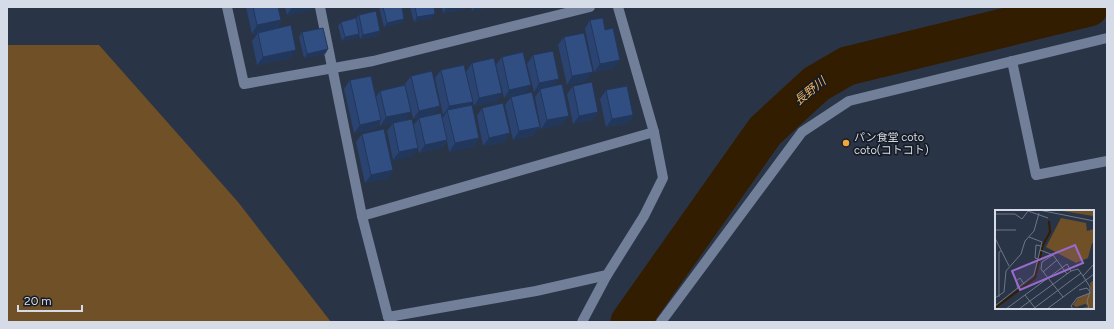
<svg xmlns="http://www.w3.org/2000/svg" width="1114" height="329" font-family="Figtree,'Noto Sans JP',sans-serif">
	<rect width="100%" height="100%" fill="#2a3447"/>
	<polygon fill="#6f5027" points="7,45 99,45 238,202 331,322 7,322"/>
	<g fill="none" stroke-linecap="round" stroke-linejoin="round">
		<polyline stroke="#321d00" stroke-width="39" points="630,322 765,131 816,84 847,66 1089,7"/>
		<g stroke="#717f99" stroke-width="10">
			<polyline points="227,7 244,84 373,61 590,7"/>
			<polyline points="320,7 362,216 388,317 392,322"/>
			<polyline points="1012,61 1036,175 1107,161"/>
			<polyline points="362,216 654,132"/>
			<polyline points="388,317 536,291 607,275 644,216 663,178 654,132 618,7"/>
			<polyline points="582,322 607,275"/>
			<polyline points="661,322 802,132 849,101 1107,38"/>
		</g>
	</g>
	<g fill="#2a4371">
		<polygon points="246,7 278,7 281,20 276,29 290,58 257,65 252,41 258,33 252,34"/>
		<polygon points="285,7 312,7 310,10 287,15"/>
		<polygon points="379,7 402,7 404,19 401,23 384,27"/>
		<polygon points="410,7 434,7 432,18 414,22"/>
		<polygon points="442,7 465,7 464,9 443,13"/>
		<polygon points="471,7 491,7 472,11"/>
		<polygon points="359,15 380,31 377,36 360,39 359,34 356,38 342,41 338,26 341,22 356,18"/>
		<polygon points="590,20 614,68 594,72 585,29"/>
		<polygon points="302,32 328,49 325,54 304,58 299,37"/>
		<polygon points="564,37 587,80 567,85 558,45"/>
		<polygon points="533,55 554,86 563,124 541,129 535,97 540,90 534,92 527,64"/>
		<polygon points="502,57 525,94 504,98 496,65"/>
		<polygon points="472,63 502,93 496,102 474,106 466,72"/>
		<polygon points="441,70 470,105 479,138 473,147 449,152 447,141 441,148 419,153 418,148 412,156 393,160 387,131 393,123 396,122 380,126 380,122 375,129 354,133 344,89 350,80 376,97 380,91 411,112 405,120 413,126 419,118 442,118 445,115 443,115 435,78"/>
		<polygon points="411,76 440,106 434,114 413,119 405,84"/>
		<polygon points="573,86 598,112 592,120 573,124 567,94"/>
		<polygon points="606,90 633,115 628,123 606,127 600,99"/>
		<polygon points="511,97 534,135 513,140 505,105"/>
		<polygon points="482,108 510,133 504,142 483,146 477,116"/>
		<polygon points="362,134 393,170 387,178 365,183 356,142"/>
	</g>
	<g fill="#22375c">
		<polygon points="292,7 312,7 310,10 287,15"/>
		<polygon points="455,7 465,7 464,9 443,13 446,9"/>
		<polygon points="475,7 491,7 472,11"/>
		<polygon points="435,14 432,18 414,22 417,17"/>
		<polygon points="404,19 401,23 384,27 387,23"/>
		<polygon points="281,20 275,29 252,34 257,25"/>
		<polygon points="380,31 377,36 360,39 363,35"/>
		<polygon points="359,34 356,38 342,41 345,37"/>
		<polygon points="328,49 325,54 304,58 307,54"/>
		<polygon points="296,50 290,58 257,65 263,57"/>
		<polygon points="620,60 614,68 594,72 600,64"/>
		<polygon points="593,72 587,80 567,85 572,76"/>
		<polygon points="559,79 553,87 540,89 540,90 534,92 539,83"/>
		<polygon points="531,85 525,94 504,98 509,90"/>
		<polygon points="502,93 496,102 474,106 479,98"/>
		<polygon points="473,102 467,110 447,110 445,115 443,115 449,106"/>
		<polygon points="440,106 434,114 413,119 419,111"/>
		<polygon points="411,112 405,120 380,126 386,117"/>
		<polygon points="598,112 592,120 573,124 579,116"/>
		<polygon points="633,115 628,123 606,127 612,119"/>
		<polygon points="569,116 563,124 541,129 547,120"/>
		<polygon points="381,120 375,129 354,133 360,125"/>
		<polygon points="540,127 534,135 513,140 519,131"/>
		<polygon points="510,133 504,142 483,146 489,138"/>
		<polygon points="479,138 473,147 449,152 455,143"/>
		<polygon points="447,140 441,148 419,153 425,145"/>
		<polygon points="418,148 412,156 393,160 399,152"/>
		<polygon points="393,170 387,178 365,183 371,175"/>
	</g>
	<g fill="#314e83" stroke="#22375c">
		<polygon points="253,7 278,7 281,20 257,25"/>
		<polygon points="383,7 402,7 404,19 387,23"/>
		<polygon points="415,7 434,7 435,14 417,17"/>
		<polygon points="446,7 455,7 446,9"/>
		<polygon points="376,11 380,31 363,35 359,15"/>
		<polygon points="356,18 359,34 345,37 341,22"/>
		<polygon points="603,18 605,30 613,28 620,60 600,64 590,20"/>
		<polygon points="291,25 296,50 263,57 258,33"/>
		<polygon points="323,28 328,49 307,54 302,32"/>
		<polygon points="584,33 593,72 572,76 564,37"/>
		<polygon points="553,51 559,79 539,83 533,55"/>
		<polygon points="523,52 531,85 509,90 502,57"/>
		<polygon points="494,58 502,93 479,98 472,63"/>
		<polygon points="464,65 473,102 449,106 441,70"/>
		<polygon points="432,71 440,106 419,111 411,76"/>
		<polygon points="371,76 381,120 360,125 350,80"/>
		<polygon points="592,82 598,112 579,116 573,86"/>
		<polygon points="562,84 569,116 547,120 540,89"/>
		<polygon points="405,85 411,112 386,117 380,91"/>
		<polygon points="627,86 633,115 612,119 606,90"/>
		<polygon points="532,92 540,127 519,131 511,97"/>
		<polygon points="503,103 510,133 489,138 482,108"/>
		<polygon points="472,105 479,138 455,143 447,110"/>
		<polygon points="441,113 447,140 425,145 419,118"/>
		<polygon points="412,119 418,148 399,152 393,123"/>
		<polygon points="384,129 393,170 371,175 362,134"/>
	</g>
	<circle fill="#efa73d" stroke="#171c24" stroke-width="1.5" cx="846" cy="143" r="4"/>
	<g text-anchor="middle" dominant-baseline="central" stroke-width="3.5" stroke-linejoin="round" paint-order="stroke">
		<g font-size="11" fill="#d5dce8" stroke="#171c24" text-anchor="start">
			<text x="854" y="137">パン食堂 coto<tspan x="854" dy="13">coto(コトコト)</tspan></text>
		</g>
		<g font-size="12" font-style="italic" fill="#f3b460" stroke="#171c24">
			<text transform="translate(810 91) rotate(-39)">長野川</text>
		</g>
	</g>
	<g transform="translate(995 210)">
		<rect width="99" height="99" fill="#2a3447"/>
		<path d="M99 0 98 6 67 1 69 0ZM66 8 91 13 92 21 99 19V34L97 33 93 48 81 53 51 37ZM99 70V99H85L94 96 90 94 81 97 78 95 83 88 96 82 95 73Z" fill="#6f5027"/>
		<path fill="none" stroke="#321d00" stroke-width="2" d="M0 98 40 68 48 35 55 22 54 11"/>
		<path fill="none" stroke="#6e7787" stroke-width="1" d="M44 0 99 11M0 4H20L27 9 33 1 53 8M0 20H21M0 28 14 56M45 40 58 45 72 64M58 45 47 52 46 59 68 87M43 49 40 48 41 35 46 36M48 62 62 50M23 79 21 71 25 68 29 74M84 80 92 78 95 82 92 91 94 99M30 85 40 98M4 87V42L6 41M0 88 9 82 11 61 26 44 30 31 39 21 44 3M0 96 39 65 47 32 34 27M11 99 72 54 76 61 83 59 88 66M24 99 76 61M38 99 86 63M52 99 99 64M78 99 76 96 82 88 95 83V77L88 66 99 54"/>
		<path fill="#9a6acd" fill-opacity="0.15" stroke="#9a6acd" stroke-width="2" d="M80 35 88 53 25 80 17 61Z"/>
		<rect width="99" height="99" fill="none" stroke="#d5dce8" stroke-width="2"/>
	</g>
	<rect width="1114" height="329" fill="none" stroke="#d5dce8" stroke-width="16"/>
	<path d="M18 305v6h64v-6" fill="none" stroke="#d5dce8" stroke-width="2"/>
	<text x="24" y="305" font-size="12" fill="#d5dce8" stroke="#171c24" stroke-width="3" paint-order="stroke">20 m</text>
</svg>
